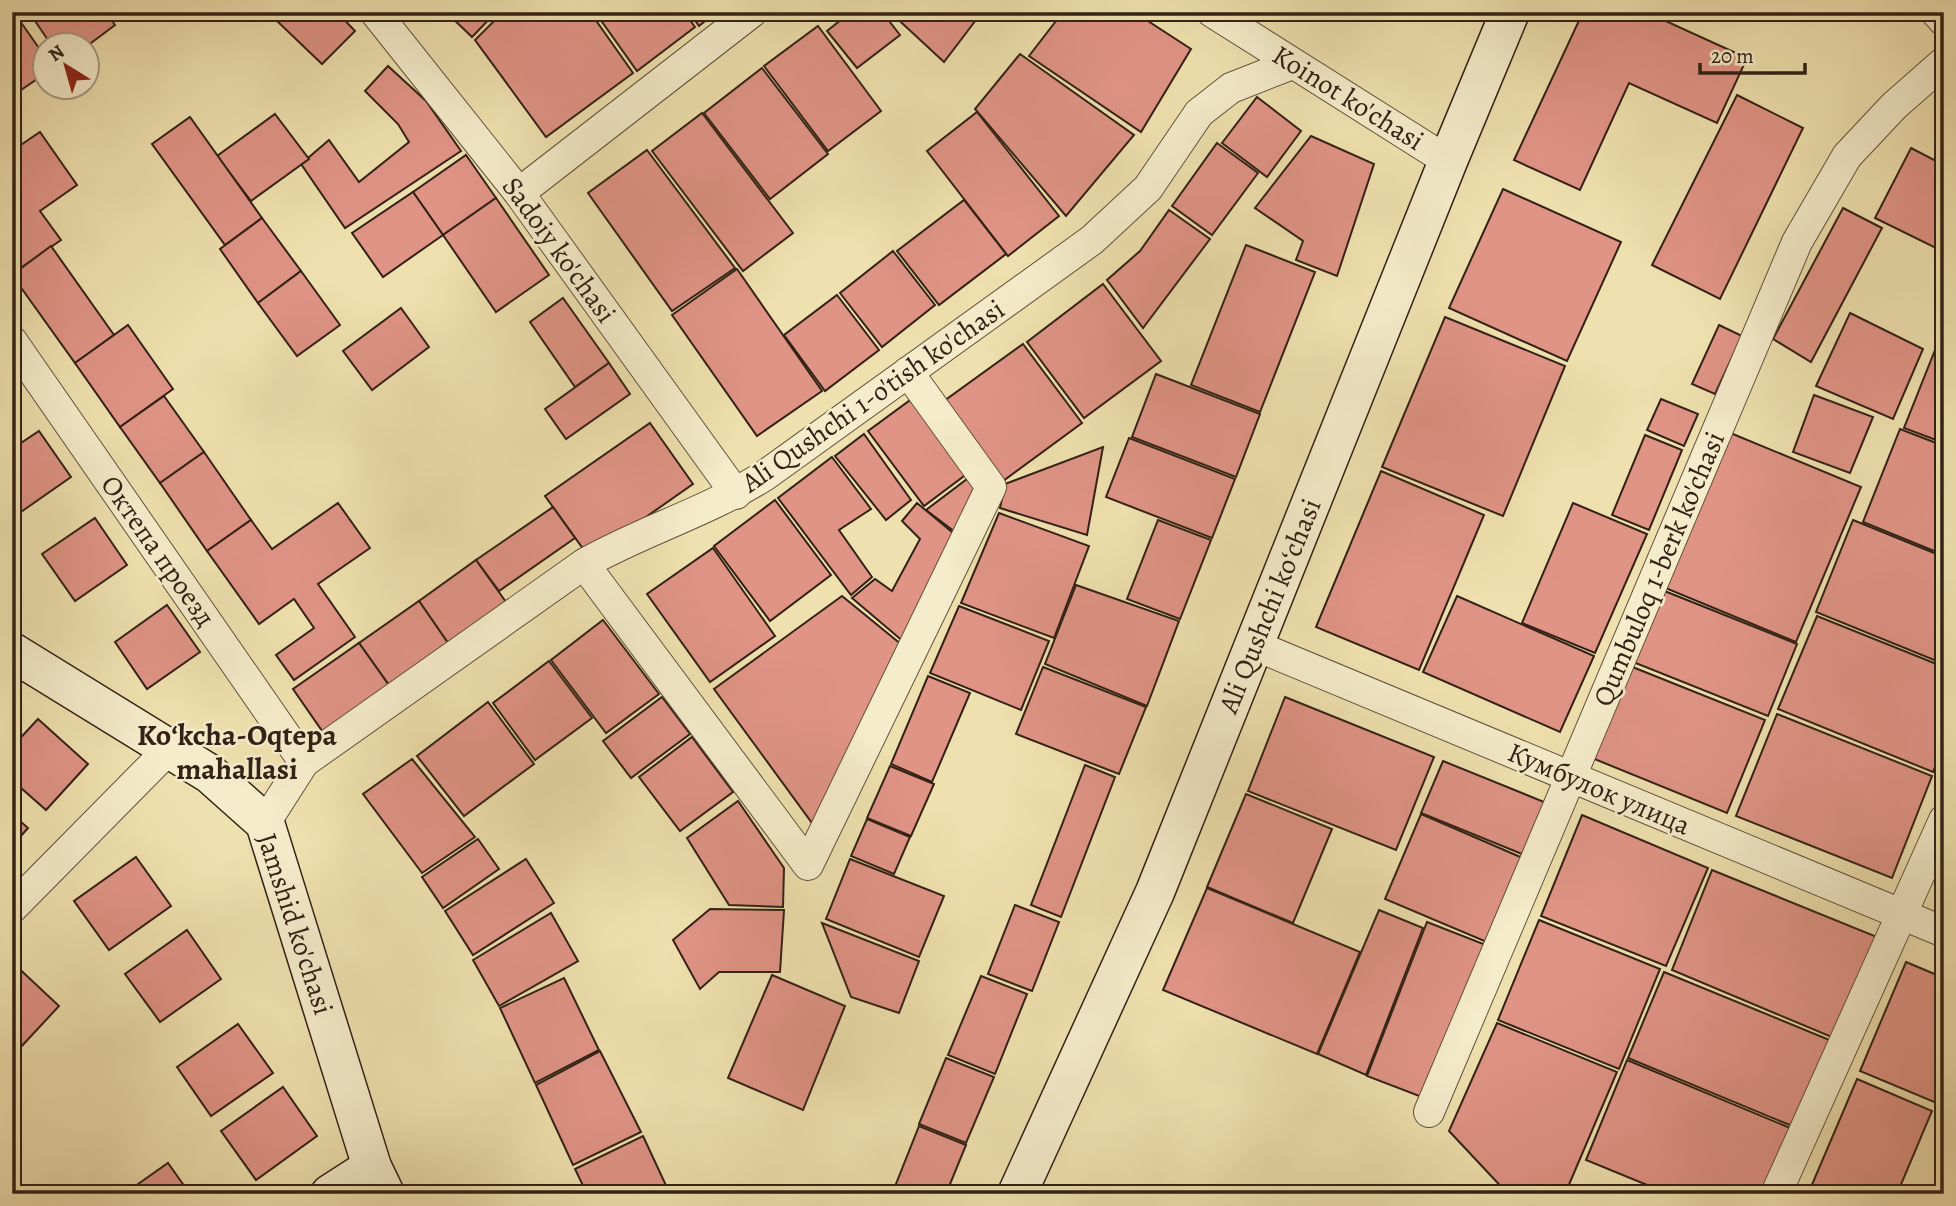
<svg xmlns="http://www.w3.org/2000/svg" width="1956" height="1206" font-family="Alegreya,serif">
	<rect width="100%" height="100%" fill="#efe1af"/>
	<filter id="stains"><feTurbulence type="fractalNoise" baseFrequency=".00286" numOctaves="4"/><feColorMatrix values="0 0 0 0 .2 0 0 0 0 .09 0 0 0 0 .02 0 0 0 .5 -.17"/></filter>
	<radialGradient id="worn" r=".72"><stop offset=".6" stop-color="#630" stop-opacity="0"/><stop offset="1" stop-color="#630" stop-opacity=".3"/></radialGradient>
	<g fill="#e09486" stroke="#332116" stroke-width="2">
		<polygon points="35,12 106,12 115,25 87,46 52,46 31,15"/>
		<polygon points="118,12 136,12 124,21"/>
		<polygon points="269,12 285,12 277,21"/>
		<polygon points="285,12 337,12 355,31 322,64 277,21"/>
		<polygon points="446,12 496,12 472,37"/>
		<polygon points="503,12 590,12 633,73 546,137 475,40"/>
		<polygon points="595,12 684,12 695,27 637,71"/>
		<polygon points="689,12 716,12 699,26"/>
		<polygon points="851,12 882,12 900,35 857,68 827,31"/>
		<polygon points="890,12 982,12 944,62"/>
		<polygon points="1063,12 1134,12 1191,49 1141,132 1029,56"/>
		<polygon points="1583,12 1646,12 1747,58 1717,123 1629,83 1580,190 1514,160"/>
		<polygon points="20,21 46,58 46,73 12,96 12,27"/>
		<polygon points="818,26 881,111 828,151 764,66"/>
		<polygon points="1020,54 1134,135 1066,216 975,109"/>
		<polygon points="388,66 426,101 461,151 345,228 301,164 329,140 359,182 409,142 398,124 365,91"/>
		<polygon points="762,68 828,154 770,199 704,113"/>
		<polygon points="1737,95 1803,128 1720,299 1652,265"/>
		<polygon points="1257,97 1301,131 1267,177 1222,143"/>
		<polygon points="977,112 1059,216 1008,256 927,151"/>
		<polygon points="702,113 793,233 743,271 652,151"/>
		<polygon points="275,114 309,159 251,201 217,156"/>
		<polygon points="190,117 262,218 225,245 152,144"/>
		<polygon points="40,132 77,185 40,211 61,240 12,274 12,151"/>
		<polygon points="1311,136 1374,164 1337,276 1296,260 1303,241 1255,208"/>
		<polygon points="1217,143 1258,173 1212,235 1172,206"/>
		<polygon points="1911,148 1944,165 1944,252 1875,218"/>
		<polygon points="647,150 735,268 672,311 588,193"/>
		<polygon points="466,155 496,198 443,235 413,192"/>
		<polygon points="1503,189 1621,242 1567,361 1449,308"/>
		<polygon points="413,192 443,235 383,277 352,233"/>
		<polygon points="496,198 549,275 496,312 443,235"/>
		<polygon points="964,200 1006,254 939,305 897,251"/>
		<polygon points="1843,208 1882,228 1811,362 1773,339"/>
		<polygon points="1169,210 1210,239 1143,328 1107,280 1140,251"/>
		<polygon points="262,218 301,271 258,303 220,249"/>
		<polygon points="1246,245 1315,272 1260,412 1191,385"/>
		<polygon points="51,246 114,335 75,363 12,275"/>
		<polygon points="893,251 935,305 882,347 840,293"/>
		<polygon points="737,269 822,391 757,436 672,315"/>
		<polygon points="301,271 340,325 297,356 258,303"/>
		<polygon points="1103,284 1161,361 1084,418 1027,342"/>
		<polygon points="837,295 879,350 825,391 784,335"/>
		<polygon points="563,298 609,363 575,387 530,322"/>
		<polygon points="401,308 429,347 372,390 343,351"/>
		<polygon points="1850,313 1923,349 1893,419 1816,386"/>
		<polygon points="1445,317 1565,366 1503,516 1382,467"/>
		<polygon points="128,325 173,389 120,427 75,363"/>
		<polygon points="1719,325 1742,336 1715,394 1692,384"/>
		<polygon points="1023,344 1082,423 1003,481 944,401"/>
		<polygon points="1937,345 1944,348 1944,443 1904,428"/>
		<polygon points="609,363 630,394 566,439 545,409"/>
		<polygon points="1156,374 1260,414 1236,477 1132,437"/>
		<polygon points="1814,395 1873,417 1850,473 1793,452"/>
		<polygon points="164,396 204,452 160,483 120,427"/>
		<polygon points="913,398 968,473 924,506 868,431"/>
		<polygon points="1661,399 1698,414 1684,446 1647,430"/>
		<polygon points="650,423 693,484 589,557 545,496"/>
		<polygon points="1900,429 1944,446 1944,555 1863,522"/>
		<polygon points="39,431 71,477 18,514 12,505 12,449"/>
		<polygon points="1728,432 1861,487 1796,642 1663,587"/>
		<polygon points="864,434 911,500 886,520 835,456"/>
		<polygon points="1645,435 1682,450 1649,530 1612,515"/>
		<polygon points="1129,438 1235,479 1212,538 1106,497"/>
		<polygon points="1103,447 1087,535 1000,508 1005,484"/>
		<polygon points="204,452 251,520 207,551 160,483"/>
		<polygon points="832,457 871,509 839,530 872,577 851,595 778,498"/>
		<polygon points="1381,471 1484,515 1419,670 1316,627"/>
		<polygon points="971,476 981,490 959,535 926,510"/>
		<polygon points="775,500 831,575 770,621 714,546"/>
		<polygon points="338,503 370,548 318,584 355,637 294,680 276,655 314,628 294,599 259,624 207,551 251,520 272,549"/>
		<polygon points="917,503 958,537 905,643 852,598 875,579 892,591 920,539 902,521"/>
		<polygon points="1573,503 1647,534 1595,653 1522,623"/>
		<polygon points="553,507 575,538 499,591 476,560"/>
		<polygon points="999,513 1089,546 1054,638 961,603"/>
		<polygon points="95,518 127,565 75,601 42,554"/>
		<polygon points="1158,520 1211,540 1180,619 1127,599"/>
		<polygon points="1853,520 1944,557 1944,664 1816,612"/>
		<polygon points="713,548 775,636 710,682 647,594"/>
		<polygon points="476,560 506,602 448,643 419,601"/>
		<polygon points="1076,585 1179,621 1147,706 1045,664"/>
		<polygon points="1662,590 1797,644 1768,716 1633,662"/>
		<polygon points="842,596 902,645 812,823 714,689"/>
		<polygon points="1457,596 1594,656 1560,732 1423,672"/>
		<polygon points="419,601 448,643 389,685 359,643"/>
		<polygon points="167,605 200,652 147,689 115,642"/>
		<polygon points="959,606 1049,641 1021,710 930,673"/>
		<polygon points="1817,616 1944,667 1944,745 1933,772 1778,709"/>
		<polygon points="603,620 659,694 606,733 551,660"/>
		<polygon points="359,643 393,691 327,738 293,689"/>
		<polygon points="549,661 592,718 535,760 493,703"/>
		<polygon points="1630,666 1765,720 1727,813 1592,758"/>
		<polygon points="1043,667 1146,707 1119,774 1016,734"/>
		<polygon points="928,676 970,693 932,782 891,764"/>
		<polygon points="662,697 690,734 631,778 603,741"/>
		<polygon points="1285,697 1434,757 1396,850 1248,791"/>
		<polygon points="488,702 534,764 464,816 417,756"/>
		<polygon points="1777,714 1932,776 1892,878 1736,816"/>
		<polygon points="38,719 88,764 46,810 12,780 12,747"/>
		<polygon points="692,737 733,792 680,831 639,777"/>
		<polygon points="412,759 475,837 422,873 363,794"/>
		<polygon points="1443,761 1549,804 1527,856 1421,813"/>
		<polygon points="1085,765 1115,777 1061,917 1031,905"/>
		<polygon points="890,766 934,784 911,836 867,818"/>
		<polygon points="1246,794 1332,829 1293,923 1207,887"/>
		<polygon points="738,801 784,868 783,907 729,905 687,838"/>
		<polygon points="12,814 28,828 12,846"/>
		<polygon points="1421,814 1525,859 1489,943 1385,899"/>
		<polygon points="1582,815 1708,868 1666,966 1541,916"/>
		<polygon points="867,819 910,837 894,874 851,856"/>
		<polygon points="478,839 499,869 443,908 422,877"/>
		<polygon points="136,857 171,906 109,950 74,901"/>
		<polygon points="526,859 554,903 473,955 445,911"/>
		<polygon points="850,859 944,896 919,957 826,919"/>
		<polygon points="1712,870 1877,937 1834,1038 1672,970"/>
		<polygon points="1207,888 1360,952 1317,1054 1163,990"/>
		<polygon points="1015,905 1059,922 1032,991 988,974"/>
		<polygon points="710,909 784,910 780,972 719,972 700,989 673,940"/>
		<polygon points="1379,910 1423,928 1366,1075 1318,1054"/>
		<polygon points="551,913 578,961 499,1006 473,960"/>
		<polygon points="1539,920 1660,969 1619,1069 1498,1020"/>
		<polygon points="1427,922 1486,945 1427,1099 1367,1076"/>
		<polygon points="822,923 919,961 899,1013 851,997"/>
		<polygon points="187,930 221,979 160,1022 125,974"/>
		<polygon points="12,962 59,1006 19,1049 12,1043"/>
		<polygon points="1906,962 1944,978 1944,1093 1939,1104 1860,1071"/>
		<polygon points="1664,972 1832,1041 1797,1128 1628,1058"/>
		<polygon points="772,975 845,1006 803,1110 728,1078"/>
		<polygon points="981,976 1027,994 995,1074 948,1055"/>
		<polygon points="564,978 599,1050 535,1083 500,1008"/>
		<polygon points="1497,1023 1617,1072 1565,1194 1508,1194 1449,1131"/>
		<polygon points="238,1024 273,1073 211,1116 177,1067"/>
		<polygon points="600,1051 641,1132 573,1165 536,1085"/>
		<polygon points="946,1058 994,1077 966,1143 919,1124"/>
		<polygon points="1627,1060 1795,1130 1767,1194 1669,1194 1586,1160"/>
		<polygon points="1857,1079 1932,1111 1897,1194 1808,1194"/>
		<polygon points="283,1087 317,1136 256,1180 221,1131"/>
		<polygon points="919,1126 966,1145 946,1194 892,1194"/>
		<polygon points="643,1136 670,1194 587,1194 575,1169"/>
		<polygon points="168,1163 190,1194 124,1194"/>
	</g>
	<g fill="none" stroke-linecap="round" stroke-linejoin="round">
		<g stroke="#62513c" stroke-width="32">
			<g id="street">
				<polyline points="375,12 519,193 736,494"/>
				<polyline points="1212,12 1448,161"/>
				<polyline points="1936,12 1944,21"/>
				<polyline points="519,193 752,12"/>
				<polyline points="12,341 304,762"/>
				<polyline points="584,564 808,865 991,487 908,372"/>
				<polyline points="1254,645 1944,932"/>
				<path d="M265 823 304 762 584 564C642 531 707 512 764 476L1092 240 1148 188 1199 113 1231 88 1292 64"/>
				<polyline points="12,908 169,749"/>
				<polyline points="1429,1112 1797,242 1847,156 1894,106 1944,62"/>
				<polyline points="1776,1194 1944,820"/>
			</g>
		</g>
		<g stroke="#332116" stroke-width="41">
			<g id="secondary">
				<polyline points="12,652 210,774 265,823 372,1167 385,1194"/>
				<polyline points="330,1194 372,1167"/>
				<polyline points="1017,1194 1155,892 1448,161 1510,12"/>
			</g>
		</g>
		<use href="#street" stroke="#f5eccb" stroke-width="30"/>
		<use href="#secondary" stroke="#f5eccb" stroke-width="38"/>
	</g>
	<g text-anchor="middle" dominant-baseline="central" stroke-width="5" stroke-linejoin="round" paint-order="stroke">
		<g font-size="28" fill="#332116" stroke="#f5eccb">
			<text transform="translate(1348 98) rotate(32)">Koinot ko'chasi</text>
			<text transform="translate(559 250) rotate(54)">Sadoiy ko'chasi</text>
			<text transform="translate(873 396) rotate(-35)">Ali Qushchi 1-o'tish ko'chasi</text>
			<text transform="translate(158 551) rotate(55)">Октепа проезд</text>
			<text transform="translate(1659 569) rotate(-67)">Qumbuloq 1-berk ko'chasi</text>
			<text transform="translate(1270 606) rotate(-68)">Ali Qushchi koʻchasi</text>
			<text transform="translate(1599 789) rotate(23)">Кумбулок улица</text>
			<text transform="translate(295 924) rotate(72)">Jamshid ko'chasi</text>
		</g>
		<g font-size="30" font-weight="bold" fill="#332116" stroke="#f5eccb">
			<text x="237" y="735">Koʻkcha-Oqtepa<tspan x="237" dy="34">mahallasi</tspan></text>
		</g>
	</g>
	<rect width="1956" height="1206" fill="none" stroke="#efe1af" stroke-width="42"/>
	<rect x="14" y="14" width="1928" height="1178" fill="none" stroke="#332116" stroke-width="3.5"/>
	<rect x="21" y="21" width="1914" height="1164" fill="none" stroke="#332116" stroke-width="2"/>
	<g transform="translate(66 66) rotate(323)"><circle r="33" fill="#f5eccb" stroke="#a79b83" stroke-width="2"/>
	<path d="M0-5L12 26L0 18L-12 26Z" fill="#8f2418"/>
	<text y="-10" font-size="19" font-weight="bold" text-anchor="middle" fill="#332116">N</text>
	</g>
	<path d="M1700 63v10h105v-10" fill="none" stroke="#332116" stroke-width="3.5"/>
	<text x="1711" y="63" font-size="21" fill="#332116" stroke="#f5eccb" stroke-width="5" paint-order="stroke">20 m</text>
	<rect width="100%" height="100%" filter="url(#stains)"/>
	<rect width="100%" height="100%" fill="url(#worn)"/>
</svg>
